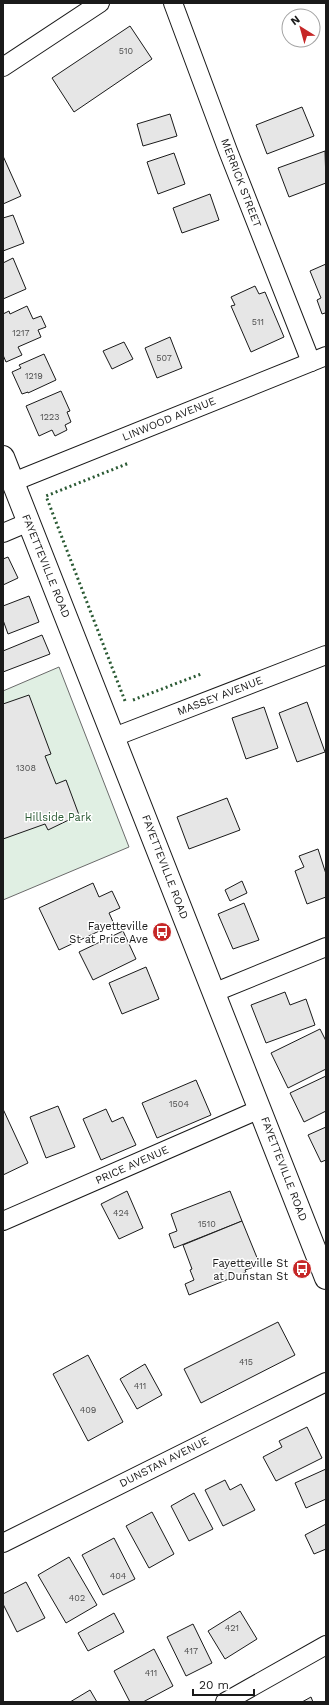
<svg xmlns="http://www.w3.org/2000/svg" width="329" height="1705" font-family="'Work Sans',sans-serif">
	<rect width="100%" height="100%" fill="#fff"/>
	<polygon fill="#e0efe3" stroke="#6a6a6a" points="59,667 129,847 3,900 3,691"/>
	<g fill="#e6e6e6" stroke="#1a1a1a">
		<polygon points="130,26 152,59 74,112 52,78"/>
		<polygon points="302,107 314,136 267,154 256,125"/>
		<polygon points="170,114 177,136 143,146 137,124"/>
		<polygon points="325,151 326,183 289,197 278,168"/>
		<polygon points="174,153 185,184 158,194 147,162"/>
		<polygon points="3,156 21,196 3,204"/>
		<polygon points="210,194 219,220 182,233 173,208"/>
		<polygon points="13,215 24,243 3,251 3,218"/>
		<polygon points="13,258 26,289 3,299 3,263"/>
		<polygon points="326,264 326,315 325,313 322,314 317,300 321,298 310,271"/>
		<polygon points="255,286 259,294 265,292 284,337 251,352 231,306 235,305 231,297"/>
		<polygon points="27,306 33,319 41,316 46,327 38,330 41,337 18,347 22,355 6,362 3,355 3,314 9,311 10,314"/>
		<polygon points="170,337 182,368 157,378 145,348"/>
		<polygon points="124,342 133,359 112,369 103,351"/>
		<polygon points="44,354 56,380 28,393 28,392 22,394 12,372 21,368 19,365"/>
		<polygon points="61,391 70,411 67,412 71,422 65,425 67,430 55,436 52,430 39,436 26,406"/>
		<polygon points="8,557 18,578 3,585 3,559"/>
		<polygon points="29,596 39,622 8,634 3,620 3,606"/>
		<polygon points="42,635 50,654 3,672 3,651"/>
		<polygon points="29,695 51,754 45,756 56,784 66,780 79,815 48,830 45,824 3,839 3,704"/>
		<polygon points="307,702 325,752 297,762 279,713"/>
		<polygon points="264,707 278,748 246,759 232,718"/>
		<polygon points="227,798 240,830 189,849 177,817"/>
		<polygon points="318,849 326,874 326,897 307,904 295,871 304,867 299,856"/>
		<polygon points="242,881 247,893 230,901 225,890"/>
		<polygon points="93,883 99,897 112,891 120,908 109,913 114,924 59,950 39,908"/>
		<polygon points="244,903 259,940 233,949 218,914"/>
		<polygon points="123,931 136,959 93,980 79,952"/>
		<polygon points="146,967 159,999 122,1014 109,983"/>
		<polygon points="285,992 290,1005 306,999 315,1025 266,1043 251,1005"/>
		<polygon points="320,1029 326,1041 326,1069 288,1088 271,1053"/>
		<polygon points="326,1076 326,1111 304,1122 290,1093"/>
		<polygon points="196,1080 211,1115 157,1138 142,1103"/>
		<polygon points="58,1106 75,1147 46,1158 30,1117"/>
		<polygon points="3,1109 28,1163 3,1175"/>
		<polygon points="106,1109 112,1122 123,1117 136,1145 101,1160 83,1119"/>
		<polygon points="326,1127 326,1160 321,1162 308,1135"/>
		<polygon points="127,1191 143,1228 119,1239 101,1204"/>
		<polygon points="230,1191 242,1221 174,1248 169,1234 177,1231 171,1214"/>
		<polygon points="242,1221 260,1265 245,1270 246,1272 189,1295 185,1284 194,1280 190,1270 192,1269 183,1245"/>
		<polygon points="278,1322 295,1355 201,1403 184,1369"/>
		<polygon points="88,1355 123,1422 88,1441 53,1374"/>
		<polygon points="145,1364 162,1395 137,1409 120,1379"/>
		<polygon points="307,1427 322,1458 276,1481 263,1457 282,1447 279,1441"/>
		<polygon points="326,1469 326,1499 306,1508 295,1483"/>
		<polygon points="225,1480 230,1490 241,1484 255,1510 223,1526 205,1490"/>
		<polygon points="194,1493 213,1529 189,1541 171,1506"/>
		<polygon points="152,1512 174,1554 149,1568 126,1526"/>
		<polygon points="326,1524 326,1549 314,1554 305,1535"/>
		<polygon points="114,1538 135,1579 103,1595 82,1555"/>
		<polygon points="69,1557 97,1605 66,1623 38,1575"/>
		<polygon points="26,1582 45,1618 17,1632 3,1604 3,1594"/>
		<polygon points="240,1611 257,1639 225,1659 208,1631"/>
		<polygon points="114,1613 124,1632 88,1651 78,1633"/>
		<polygon points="193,1624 212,1663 186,1676 167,1637"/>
		<polygon points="154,1649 173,1686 143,1702 130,1702 114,1671"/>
		<polygon points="90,1690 97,1702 70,1702"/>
		<polygon points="311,1697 313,1702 302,1702"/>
	</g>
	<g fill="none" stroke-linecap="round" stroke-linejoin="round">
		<g stroke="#1a1a1a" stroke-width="20">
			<g id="street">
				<polyline points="173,3 228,151 311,362"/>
				<polyline points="3,67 100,3"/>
				<polyline points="13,482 326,356"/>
				<polyline points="3,533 29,522"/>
				<polyline points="114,737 326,655"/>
				<polyline points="213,993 326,947"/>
				<polyline points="3,1221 260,1109"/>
				<polyline points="3,1543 326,1382"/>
				<polyline points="225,1702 326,1645"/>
			</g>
		</g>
		<g stroke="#1a1a1a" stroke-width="24">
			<polyline id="secondary" points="3,457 326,1278"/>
		</g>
		<use href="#street" stroke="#fff" stroke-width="18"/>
		<use href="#secondary" stroke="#fff" stroke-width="22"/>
		<g stroke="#2b5a34" stroke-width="3" stroke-dasharray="2 3" stroke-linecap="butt">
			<polyline points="133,700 201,674"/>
			<polyline points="125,701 46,496 129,463"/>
		</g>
	</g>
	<defs>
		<g id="bus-disc" transform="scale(1)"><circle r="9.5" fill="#c62828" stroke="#fff"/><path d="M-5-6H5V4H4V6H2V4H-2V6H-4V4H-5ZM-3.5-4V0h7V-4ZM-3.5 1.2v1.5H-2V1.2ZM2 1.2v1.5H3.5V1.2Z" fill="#fff"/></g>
	</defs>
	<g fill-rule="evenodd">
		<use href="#bus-disc" x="162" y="932"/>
		<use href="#bus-disc" x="302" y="1269"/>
	</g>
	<g text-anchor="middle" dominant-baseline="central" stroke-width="3" stroke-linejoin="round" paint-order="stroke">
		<g font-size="9" fill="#4d4d4d">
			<text x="126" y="51">510</text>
			<text x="258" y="322">511</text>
			<text x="21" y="333">1217</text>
			<text x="164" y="358">507</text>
			<text x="34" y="376">1219</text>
			<text x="50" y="417">1223</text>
			<text x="26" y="768">1308</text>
			<text x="179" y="1104">1504</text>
			<text x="121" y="1213">424</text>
			<text x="207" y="1224">1510</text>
			<text x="246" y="1362">415</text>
			<text x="140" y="1386">411</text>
			<text x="88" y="1410">409</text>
			<text x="118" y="1576">404</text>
			<text x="77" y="1598">402</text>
			<text x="232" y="1628">421</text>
			<text x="191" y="1651">417</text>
			<text x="151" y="1673">411</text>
		</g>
		<g font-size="11" fill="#1a1a1a" stroke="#fff">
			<text transform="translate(241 183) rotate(69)">MERRICK STREET</text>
			<text transform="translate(169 419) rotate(-22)">LINWOOD AVENUE</text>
			<text transform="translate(46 566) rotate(68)">FAYETTEVILLE ROAD</text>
			<text transform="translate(220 696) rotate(-21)">MASSEY AVENUE</text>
			<text transform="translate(165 867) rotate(69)">FAYETTEVILLE ROAD</text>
			<text transform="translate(132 1165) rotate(-24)">PRICE AVENUE</text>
			<text transform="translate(284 1169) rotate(69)">FAYETTEVILLE ROAD</text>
			<text transform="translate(164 1462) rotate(-27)">DUNSTAN AVENUE</text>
		</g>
		<g font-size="11" fill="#2b5a34" stroke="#fff">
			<text x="58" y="817">Hillside Park</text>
		</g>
		<g font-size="11" fill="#1a1a1a" stroke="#fff" text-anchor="end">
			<text x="148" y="926">Fayetteville<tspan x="148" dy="13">St at Price Ave</tspan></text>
			<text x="288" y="1263">Fayetteville St<tspan x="288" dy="13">at Dunstan St</tspan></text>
		</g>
	</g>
	<rect width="329" height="1705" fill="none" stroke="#1a1a1a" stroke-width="8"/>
	<g transform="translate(301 28) rotate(323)"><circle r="19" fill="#ffffff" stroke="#a3a3a3"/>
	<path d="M0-3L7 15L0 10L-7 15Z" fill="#c62828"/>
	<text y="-6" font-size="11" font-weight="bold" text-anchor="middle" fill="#1a1a1a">N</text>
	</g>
	<path d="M193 1689v6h61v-6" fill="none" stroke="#1a1a1a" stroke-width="2"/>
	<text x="199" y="1689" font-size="12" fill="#1a1a1a" stroke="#ffffff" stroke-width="3" paint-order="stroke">20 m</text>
</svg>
